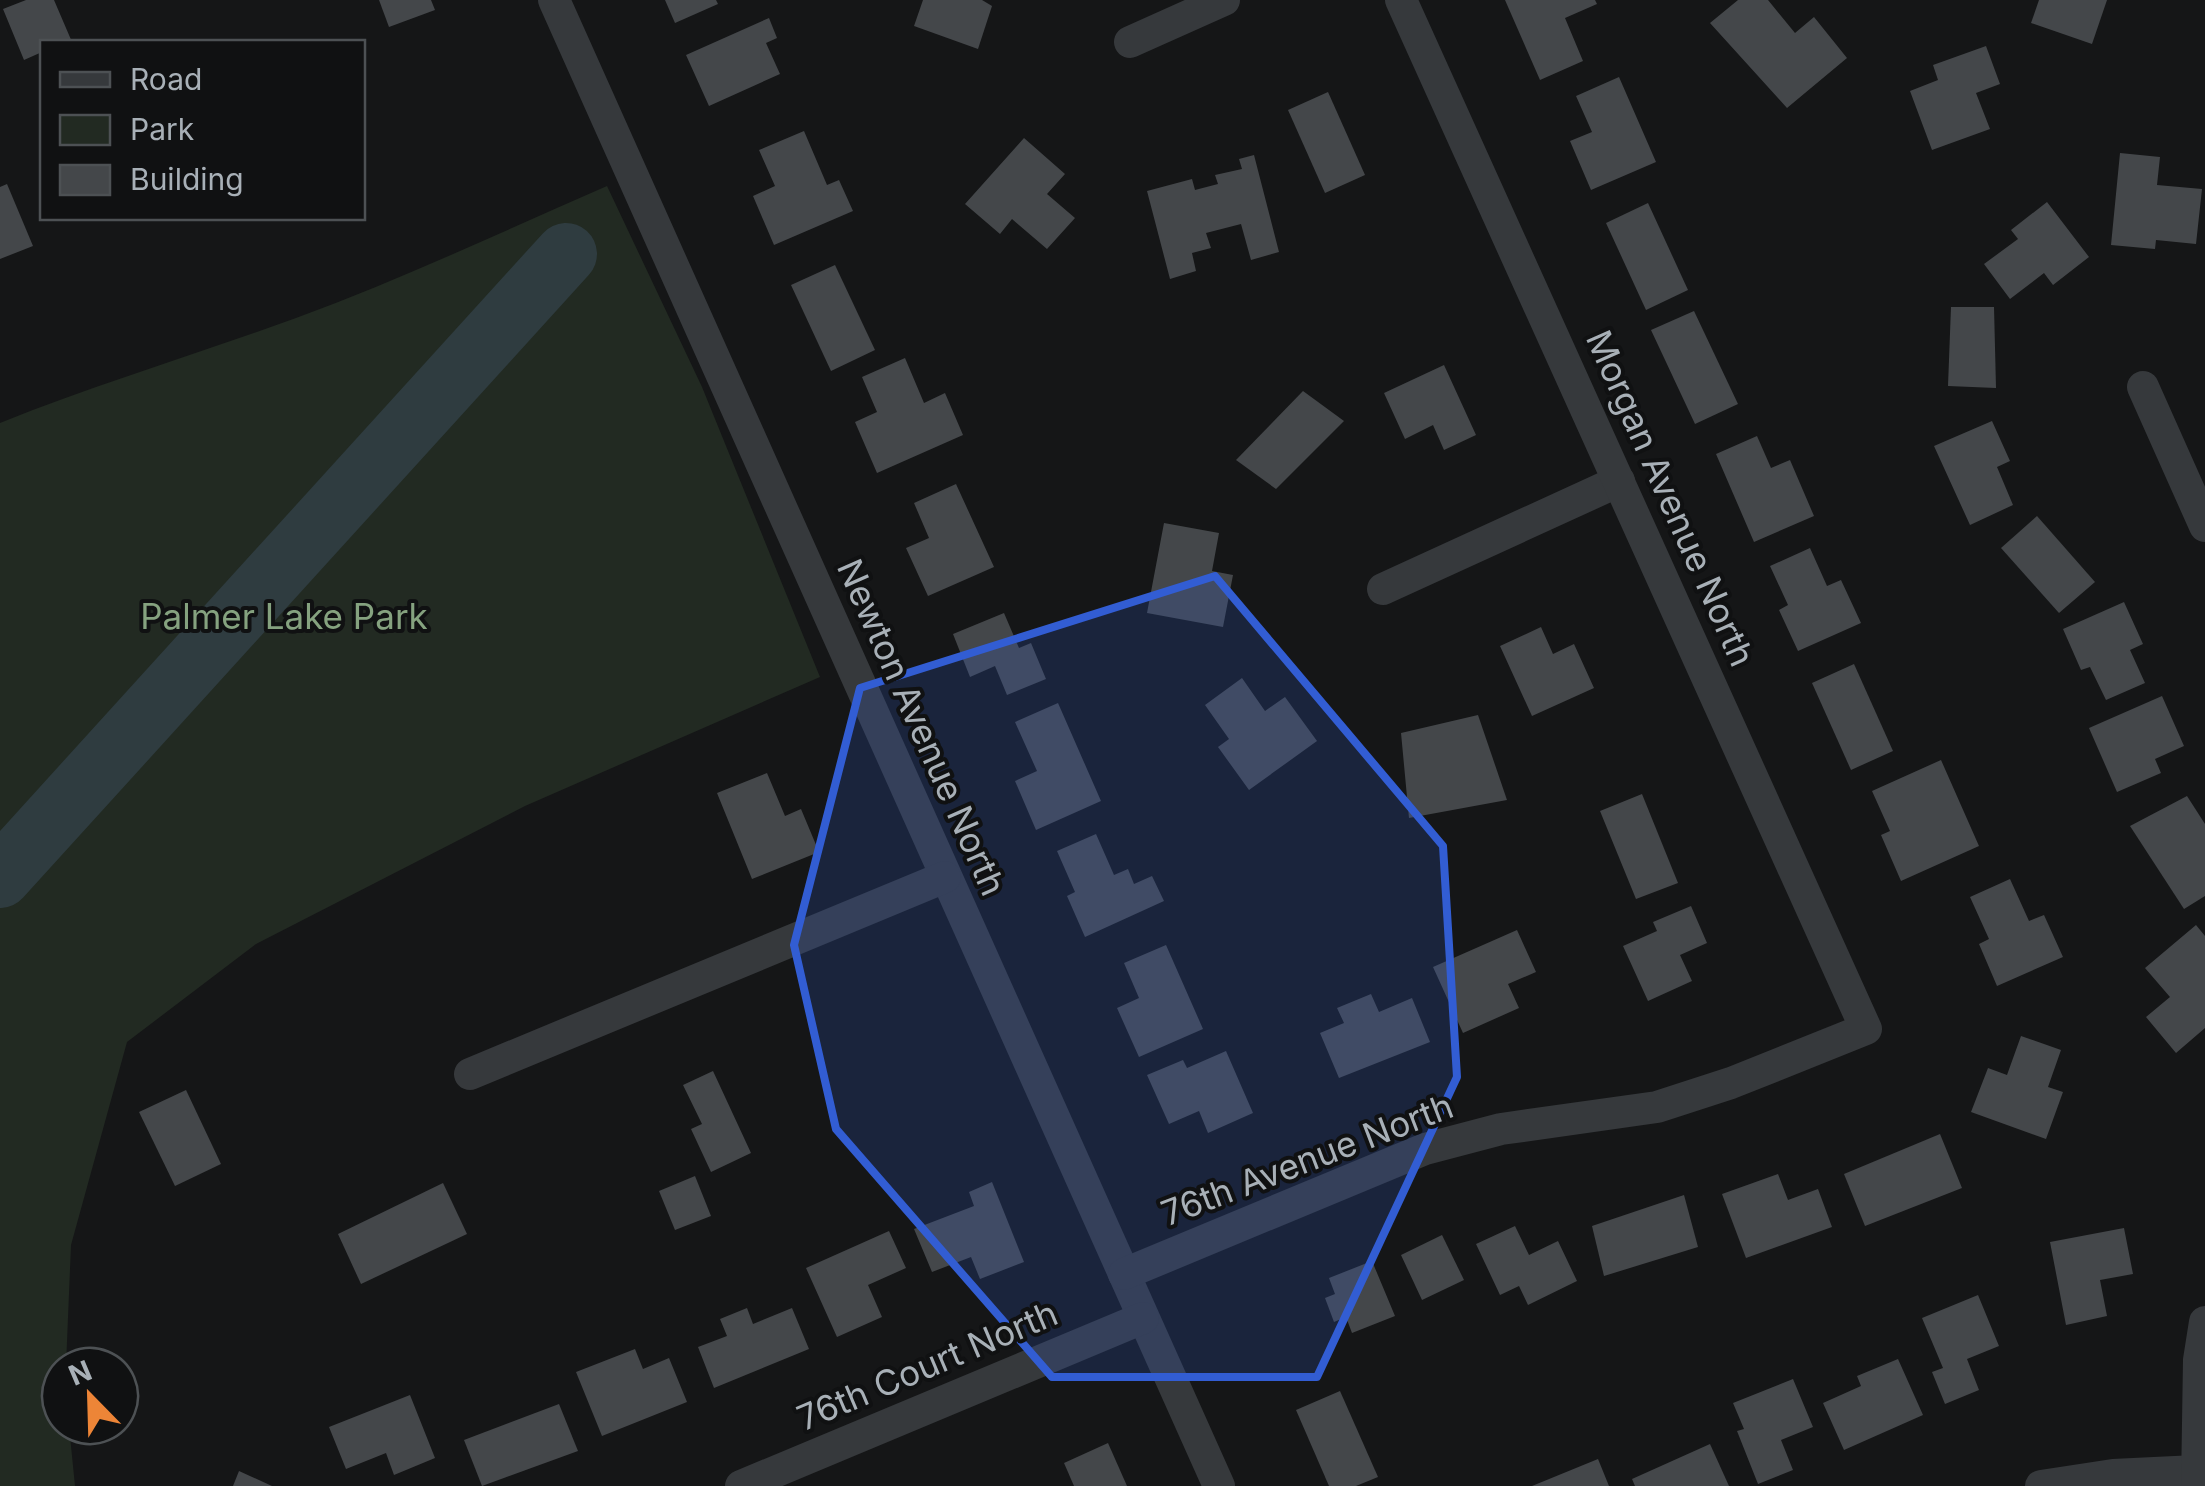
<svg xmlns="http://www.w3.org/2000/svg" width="2205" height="1486" font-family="Inter,sans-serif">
	<rect width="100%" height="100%" fill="#151617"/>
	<path fill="#222a22" d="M607 186 702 387 820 677 525 806 256 944 127 1042 71 1245 66 1366H60V1426H69L75 1486H0V423C97 384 198 354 296 318 402 279 504 231 607 186Z"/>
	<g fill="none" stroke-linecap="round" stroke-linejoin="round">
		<polyline stroke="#2f3c40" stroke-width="62" points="0,877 566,254"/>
	</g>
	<g fill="#44474a">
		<polygon points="26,0 54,0 72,42 42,42 42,52 24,60 3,9"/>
		<polygon points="379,0 431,0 435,10 389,27"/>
		<polygon points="665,0 716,0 718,4 675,23"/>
		<polygon points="923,0 982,0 992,6 978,49 914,26"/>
		<polygon points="1505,0 1595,0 1597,4 1565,18 1583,61 1540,80"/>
		<polygon points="1738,0 1768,0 1795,33 1814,17 1847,58 1787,108 1710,23"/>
		<polygon points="2039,0 2107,0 2092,44 2031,23"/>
		<polygon points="769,18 777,38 766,43 780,74 709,106 686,55"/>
		<polygon points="1986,46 2000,84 1976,93 1990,129 1932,150 1910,91 1938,80 1933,65"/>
		<polygon points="1619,77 1656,162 1591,190 1570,141 1592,132 1576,96"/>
		<polygon points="1328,92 1365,175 1325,193 1288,110"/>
		<polygon points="804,131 827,185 839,180 853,211 774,245 753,196 775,186 759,150"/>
		<polygon points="1024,138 1065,174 1047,194 1075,218 1047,249 1012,219 1000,234 965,204"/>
		<polygon points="2120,153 2160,157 2157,185 2202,189 2196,244 2156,240 2155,249 2111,245"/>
		<polygon points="1254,155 1279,252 1251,260 1241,224 1206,233 1211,248 1192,253 1196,271 1170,279 1147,191 1192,179 1195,190 1218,184 1215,175 1242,169 1239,159"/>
		<polygon points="7,184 33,246 0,259 0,187"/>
		<polygon points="2047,202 2089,257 2053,285 2044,273 2010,299 1984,264 2018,239 2011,230"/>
		<polygon points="1648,203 1688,290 1646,310 1606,223"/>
		<polygon points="835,265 875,350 831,371 791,285"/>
		<polygon points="1951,307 1994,307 1996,388 1948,386"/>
		<polygon points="1694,311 1738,404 1695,424 1651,330"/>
		<polygon points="905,358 924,403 945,393 963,435 877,473 855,422 877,412 862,377"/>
		<polygon points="1444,365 1476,435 1444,450 1433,425 1405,439 1384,393"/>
		<polygon points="1303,391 1344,421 1276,489 1236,460"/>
		<polygon points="1992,421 2010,461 1997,467 2013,505 1970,525 1934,446"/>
		<polygon points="1757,436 1771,468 1790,460 1814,516 1754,542 1716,454"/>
		<polygon points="956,484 994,567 928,596 906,548 929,538 914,503"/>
		<polygon points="2037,516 2095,582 2059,613 2001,548"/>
		<polygon points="1164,523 1219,533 1212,571 1233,575 1223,627 1147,613"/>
		<polygon points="1810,548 1827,586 1841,580 1861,623 1798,651 1779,610 1788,605 1770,566"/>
		<polygon points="2124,602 2143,644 2130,650 2145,683 2106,700 2090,667 2081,670 2063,629"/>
		<polygon points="1004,613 1019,648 1031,643 1046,679 1007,695 995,666 970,677 953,634"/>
		<polygon points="1541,627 1553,654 1574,644 1594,688 1532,716 1500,646"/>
		<polygon points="1854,664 1893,751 1851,770 1812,683"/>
		<polygon points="1242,678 1265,711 1285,697 1317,741 1249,790 1218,747 1229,739 1205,705"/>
		<polygon points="2162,696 2184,746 2155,759 2161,773 2117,792 2089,728"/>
		<polygon points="1058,703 1101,801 1036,830 1015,781 1037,771 1015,722"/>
		<polygon points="1478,715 1507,800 1409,818 1401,733"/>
		<polygon points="1941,760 1979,846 1901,881 1881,835 1890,831 1872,791"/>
		<polygon points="767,773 785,816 801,809 819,852 752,879 717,793"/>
		<polygon points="1642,794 1678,883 1636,899 1600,811"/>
		<polygon points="2187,796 2205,824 2205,896 2184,909 2130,826"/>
		<polygon points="1096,834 1114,875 1128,869 1134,884 1152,876 1164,901 1085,937 1067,896 1075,892 1057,851"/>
		<polygon points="2010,879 2029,921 2044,915 2063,957 1997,986 1979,944 1989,939 1970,897"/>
		<polygon points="1691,906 1707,943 1680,955 1692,981 1648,1001 1623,946 1657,931 1653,922"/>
		<polygon points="2196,925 2205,936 2205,1028 2176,1053 2146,1017 2170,997 2145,968"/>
		<polygon points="1517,930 1536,972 1508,984 1519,1008 1463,1033 1433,967"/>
		<polygon points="1166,945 1203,1029 1139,1057 1117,1008 1139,998 1124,963"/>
		<polygon points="1371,994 1379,1012 1412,998 1430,1042 1339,1078 1320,1033 1344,1023 1337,1008"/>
		<polygon points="2021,1036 2061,1050 2048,1087 2063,1092 2046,1139 1971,1112 1988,1068 2007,1075"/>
		<polygon points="1226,1051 1253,1113 1208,1133 1199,1111 1169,1124 1147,1075 1183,1060 1187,1068"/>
		<polygon points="713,1071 751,1153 711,1172 691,1129 702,1124 683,1085"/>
		<polygon points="186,1090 221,1164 175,1186 139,1112"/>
		<polygon points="1940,1134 1962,1188 1865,1226 1844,1174"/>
		<polygon points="1778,1174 1788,1200 1818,1189 1832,1227 1746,1258 1722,1194"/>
		<polygon points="695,1176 711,1216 675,1230 659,1191"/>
		<polygon points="992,1182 1024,1262 980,1279 971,1257 932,1272 914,1229 974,1206 969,1192"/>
		<polygon points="443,1183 467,1234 361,1284 338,1234"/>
		<polygon points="1684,1195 1698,1247 1604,1276 1592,1226"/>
		<polygon points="1515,1226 1529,1255 1558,1241 1577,1281 1528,1305 1519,1286 1500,1295 1476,1244"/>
		<polygon points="2124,1228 2133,1274 2100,1280 2107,1316 2066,1325 2050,1242"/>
		<polygon points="889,1231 906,1268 868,1285 882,1317 837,1337 806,1268"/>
		<polygon points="1442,1235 1464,1280 1422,1300 1401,1255"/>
		<polygon points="1372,1261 1395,1316 1352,1333 1346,1317 1334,1322 1325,1298 1335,1294 1329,1278"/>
		<polygon points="1978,1295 1999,1346 1967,1359 1979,1390 1945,1404 1932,1372 1943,1368 1922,1318"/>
		<polygon points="747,1308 753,1324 792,1308 809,1349 714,1388 698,1347 727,1336 720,1319"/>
		<polygon points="635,1349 643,1369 669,1358 687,1402 602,1436 576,1372"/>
		<polygon points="1898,1359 1923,1415 1844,1450 1823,1403 1861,1386 1857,1376"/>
		<polygon points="1793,1379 1813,1427 1781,1440 1793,1470 1758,1484 1737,1431 1744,1429 1733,1403"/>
		<polygon points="1340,1391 1378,1477 1356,1486 1329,1486 1296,1410"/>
		<polygon points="410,1395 435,1458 394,1475 386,1453 346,1469 329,1427"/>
		<polygon points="559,1404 578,1451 482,1486 464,1440"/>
		<polygon points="1108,1443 1127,1486 1074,1486 1064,1463"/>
		<polygon points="1710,1444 1729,1486 1635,1486 1632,1479"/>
		<polygon points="1598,1459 1609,1486 1532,1486"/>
		<polygon points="239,1471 272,1486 233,1486"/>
	</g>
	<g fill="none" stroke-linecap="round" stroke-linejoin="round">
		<g stroke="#36393c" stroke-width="32">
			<polyline points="554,0 1219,1486"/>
			<polyline points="1130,42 1224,0"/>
			<polyline points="2143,387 2205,526"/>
			<polyline points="1383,589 1619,481"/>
			<polyline points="470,1074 945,877"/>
			<polyline points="1124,1274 1425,1149 1501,1129 1657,1107 1731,1083 1866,1029 1401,0"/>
			<polyline points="741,1486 1143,1318"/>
			<polyline points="2041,1486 2113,1475 2196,1471"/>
			<polyline points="2197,1486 2199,1360 2205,1322"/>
		</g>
	</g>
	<path fill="#325dd3" fill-opacity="0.2" stroke="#325dd3" stroke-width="8" stroke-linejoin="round" d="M1215 576 1443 846 1457 1077 1317 1377H1052L836 1129 794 945 860 688Z"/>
	<g text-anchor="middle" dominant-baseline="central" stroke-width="8" stroke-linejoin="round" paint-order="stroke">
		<g font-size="35" fill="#a8b0b7" stroke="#101112">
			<text transform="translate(1671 498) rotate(66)">Morgan Avenue North</text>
			<text transform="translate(922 727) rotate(66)">Newton Avenue North</text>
			<text transform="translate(1307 1159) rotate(-21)">76th Avenue North</text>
			<text transform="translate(927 1365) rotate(-23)">76th Court North</text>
		</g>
		<g font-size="35" fill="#85a27f" stroke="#101112">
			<text x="284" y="616">Palmer Lake Park</text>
		</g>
	</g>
	<rect x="40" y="40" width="325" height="180" fill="#101112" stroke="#4d5154" stroke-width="2.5"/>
	<rect x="60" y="72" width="50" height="15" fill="#36393c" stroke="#4d5154" stroke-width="2.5"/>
	<text x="130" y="90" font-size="30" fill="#a8b0b7">Road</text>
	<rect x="60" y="115" width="50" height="30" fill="#222a22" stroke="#4d5154" stroke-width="2.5"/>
	<text x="130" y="140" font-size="30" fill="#a8b0b7">Park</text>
	<rect x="60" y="165" width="50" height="30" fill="#44474a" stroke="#4d5154" stroke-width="2.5"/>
	<text x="130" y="190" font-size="30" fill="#a8b0b7">Building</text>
	<g transform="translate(90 1396) rotate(337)"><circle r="48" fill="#101112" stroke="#4d5154" stroke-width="2.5"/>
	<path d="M0-8L18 38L0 25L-18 38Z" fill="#ed8537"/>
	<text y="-15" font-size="28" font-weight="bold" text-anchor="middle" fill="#a8b0b7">N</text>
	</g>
</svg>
